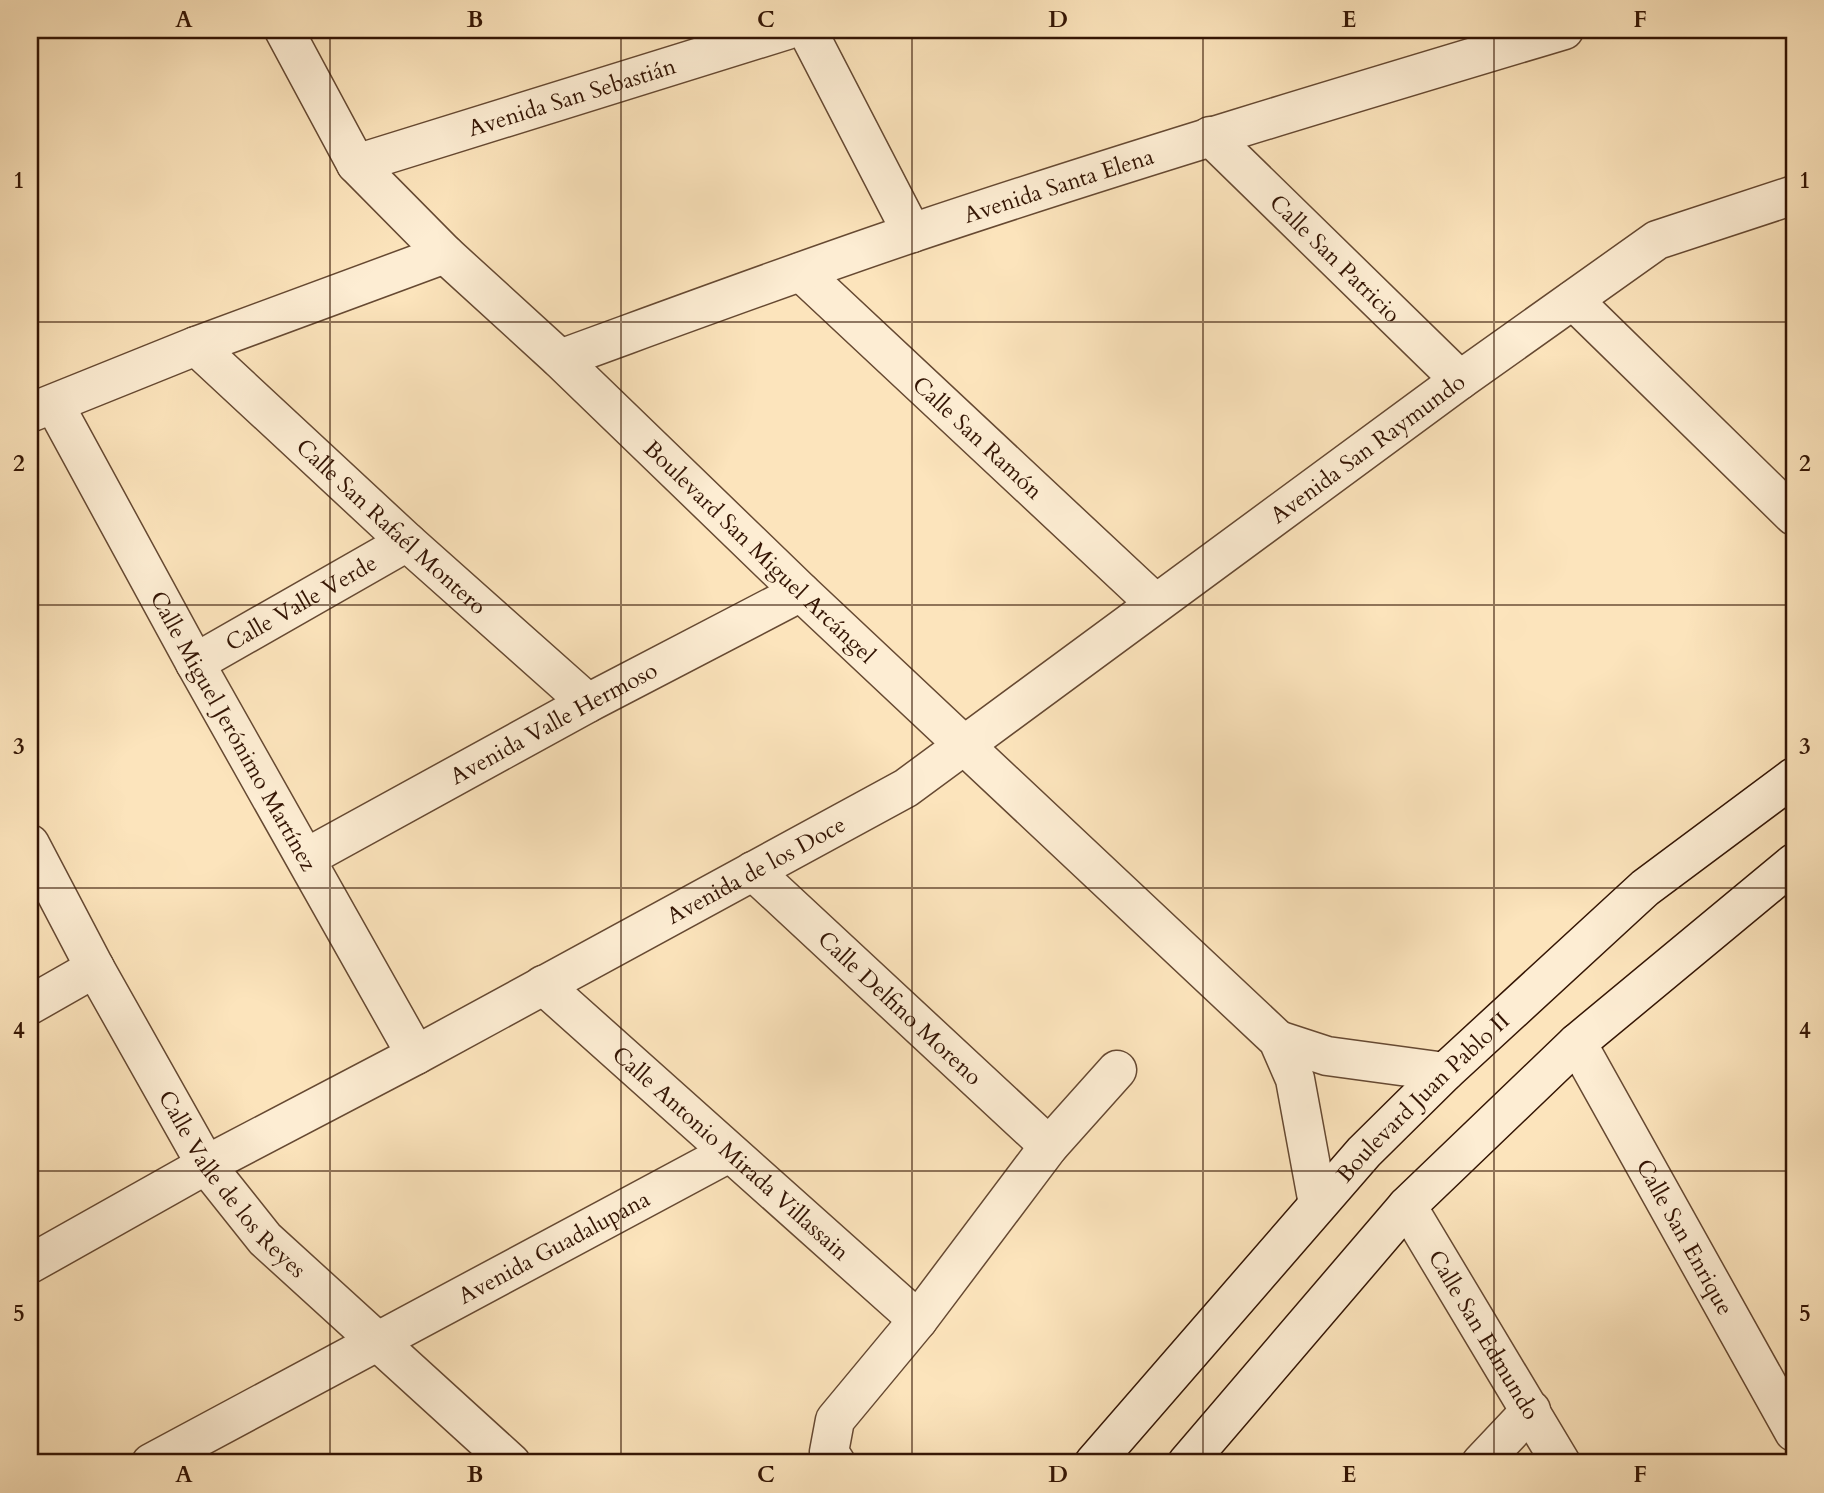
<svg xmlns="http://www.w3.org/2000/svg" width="1824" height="1493" font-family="Cardo,serif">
	<rect width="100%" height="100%" fill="#fce4bc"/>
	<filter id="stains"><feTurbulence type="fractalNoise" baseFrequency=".00286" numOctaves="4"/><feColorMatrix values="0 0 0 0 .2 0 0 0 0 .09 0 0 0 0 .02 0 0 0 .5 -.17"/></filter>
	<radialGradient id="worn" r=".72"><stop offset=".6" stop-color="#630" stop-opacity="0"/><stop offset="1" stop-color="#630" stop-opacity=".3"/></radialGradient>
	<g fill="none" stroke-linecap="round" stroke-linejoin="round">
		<g stroke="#664932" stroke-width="41">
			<g id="street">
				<path id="s1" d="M284 30 356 164 445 254 560 359 801 592 1278 1040 1295 1079 1318 1204"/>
				<polyline points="807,30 912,233"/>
				<path id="s2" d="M1210 136 1460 380"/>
				<path id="s3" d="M356 164 787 30"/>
				<path id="s4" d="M801 272 1155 603"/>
				<polyline points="1573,300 1794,516"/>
				<path id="s5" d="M196 346 407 542 588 703"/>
				<path id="s6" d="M560 359C678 316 796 272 915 232 1130 160 1347 95 1564 30"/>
				<path id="s7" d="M54 404 195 663 416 1055"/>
				<polyline points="32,412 196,346 445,254"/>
				<path id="s8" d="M195 663 407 542"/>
				<path id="s9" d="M30 844 95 968 206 1165 265 1239 511 1463"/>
				<path id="s10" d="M306 858 588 703 801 592"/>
				<path id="s11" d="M753 871 1049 1146"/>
				<path id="s12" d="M543 985 918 1320"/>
				<polyline points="30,1005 95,968"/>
				<polyline points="1278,1040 1327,1056 1445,1072"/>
				<path id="s13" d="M1577 1043 1794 1432"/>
				<path id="s14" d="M1407 1206 1561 1463"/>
				<path id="s15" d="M30 1264 206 1165 416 1055 906 788 1460 380 1657 240 1794 195"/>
				<path id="s16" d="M151 1463 729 1153"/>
				<polyline points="836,1463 829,1452 835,1420 918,1320 1049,1146 1117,1070"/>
				<polyline points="1481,1463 1531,1410"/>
			</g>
		</g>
		<g stroke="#341504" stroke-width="41">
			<g id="secondary">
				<path id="s17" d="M1094 1463 1364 1152 1445 1072 1645 888 1794 777"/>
				<polyline points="1187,1463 1407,1206 1577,1043 1794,863"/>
			</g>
		</g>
		<use href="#street" stroke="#fdedd3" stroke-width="38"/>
		<use href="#secondary" stroke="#fdedd3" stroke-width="38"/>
	</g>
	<path fill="none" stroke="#341504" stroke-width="2" stroke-opacity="0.55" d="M330 30V1463M621 30V1463M912 30V1463M1203 30V1463M1494 30V1463M30 322H1794M30 605H1794M30 888H1794M30 1171H1794"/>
	<g text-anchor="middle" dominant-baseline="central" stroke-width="7" stroke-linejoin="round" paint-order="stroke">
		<g font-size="23" fill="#341504" stroke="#fdedd3">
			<text stroke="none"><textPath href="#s3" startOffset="226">Avenida San Sebastián</textPath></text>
			<text stroke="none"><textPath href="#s6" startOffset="528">Avenida Santa Elena</textPath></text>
			<text stroke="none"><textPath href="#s2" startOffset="175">Calle San Patricio</textPath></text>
			<text stroke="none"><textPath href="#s4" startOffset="242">Calle San Ramón</textPath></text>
			<text stroke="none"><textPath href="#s15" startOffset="1570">Avenida San Raymundo</textPath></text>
			<text stroke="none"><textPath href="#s5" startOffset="266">Calle San Rafaél Montero</textPath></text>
			<text stroke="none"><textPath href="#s1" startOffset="712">Boulevard San Miguel Arcángel</textPath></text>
			<text stroke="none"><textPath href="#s8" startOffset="122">Calle Valle Verde</textPath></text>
			<text stroke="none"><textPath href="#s10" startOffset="282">Avenida Valle Hermoso</textPath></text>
			<text stroke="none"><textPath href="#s7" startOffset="373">Calle Miguel Jerónimo Martínez</textPath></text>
			<text stroke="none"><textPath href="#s15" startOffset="826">Avenida de los Doce</textPath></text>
			<text stroke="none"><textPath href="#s11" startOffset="201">Calle Delfino Moreno</textPath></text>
			<text stroke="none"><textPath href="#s17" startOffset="492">Boulevard Juan Pablo II</textPath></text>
			<text stroke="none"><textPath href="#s12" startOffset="252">Calle Antonio Mirada Villassain</textPath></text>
			<text stroke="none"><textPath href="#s9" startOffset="397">Calle Valle de los Reyes</textPath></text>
			<text stroke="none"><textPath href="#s13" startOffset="222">Calle San Enrique</textPath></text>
			<text stroke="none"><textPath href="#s16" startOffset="457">Avenida Guadalupana</textPath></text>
			<text stroke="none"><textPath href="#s14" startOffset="150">Calle San Edmundo</textPath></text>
		</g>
	</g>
	<rect width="1824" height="1493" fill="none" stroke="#fce4bc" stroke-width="77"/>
	<rect x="38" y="38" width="1748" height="1416" fill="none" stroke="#341504" stroke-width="2.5"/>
	<g font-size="23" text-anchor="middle" font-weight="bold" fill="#341504">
		<text x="184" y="27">A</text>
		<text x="475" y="27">B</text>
		<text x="766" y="27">C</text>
		<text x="1058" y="27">D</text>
		<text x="1349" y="27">E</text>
		<text x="1640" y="27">F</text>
		<text x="19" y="188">1</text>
		<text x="1805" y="188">1</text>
		<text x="19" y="471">2</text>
		<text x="1805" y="471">2</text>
		<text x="19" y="754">3</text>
		<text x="1805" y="754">3</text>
		<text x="19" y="1038">4</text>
		<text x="1805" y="1038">4</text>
		<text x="19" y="1321">5</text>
		<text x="1805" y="1321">5</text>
		<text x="184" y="1482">A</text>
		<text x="475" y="1482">B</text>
		<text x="766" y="1482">C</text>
		<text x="1058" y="1482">D</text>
		<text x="1349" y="1482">E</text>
		<text x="1640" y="1482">F</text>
	</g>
	<rect width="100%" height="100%" filter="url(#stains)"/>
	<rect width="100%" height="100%" fill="url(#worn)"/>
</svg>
